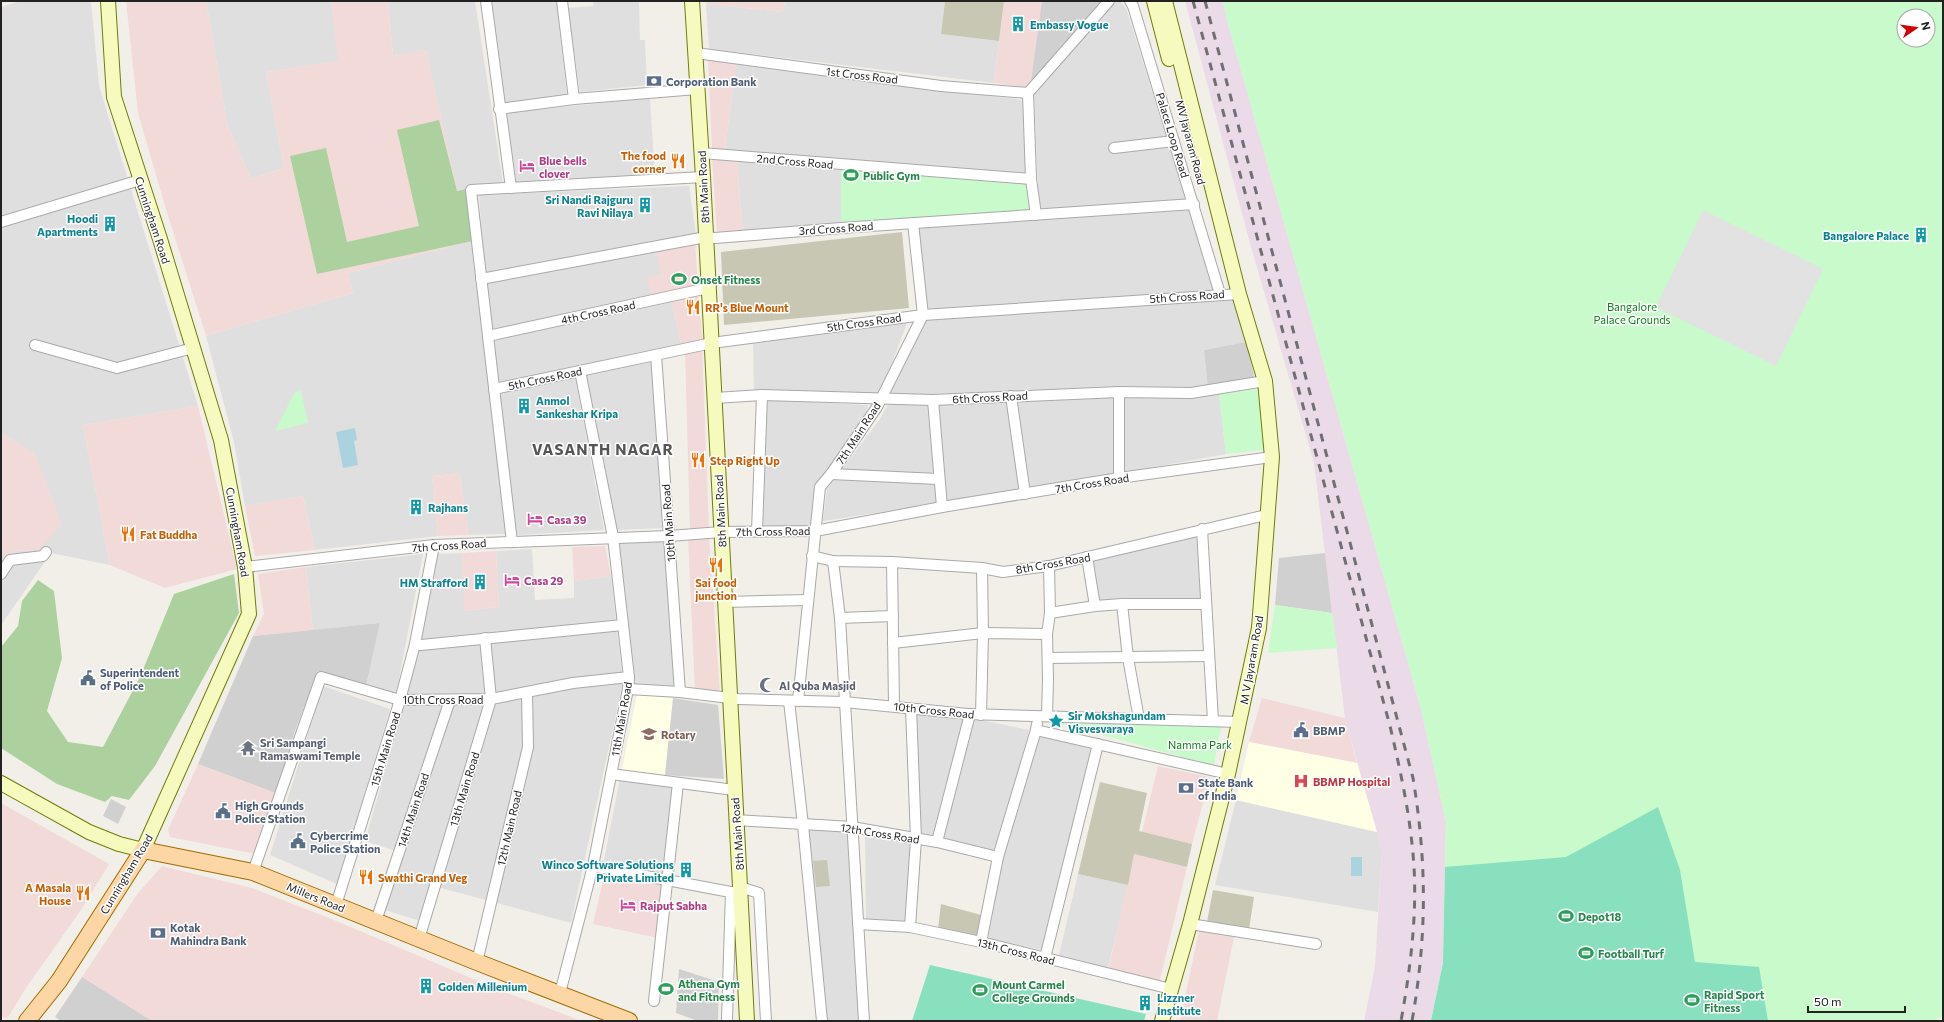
<svg xmlns="http://www.w3.org/2000/svg" width="1944" height="1022" font-family="Commissioner,sans-serif">
	<rect width="100%" height="100%" fill="#f2efe9"/>
	<g fill="#e0dfdf">
		<polygon points="21,1 91,1 99,86 198,406 83,425 110,565 51,553 1,625 1,568 14,551 39,550 35,454 1,433 1,7"/>
		<polygon points="206,1 331,1 339,61 266,72 284,168 251,179 227,123"/>
		<polygon points="388,1 475,1 503,183 457,191 426,50 393,56"/>
		<polygon points="488,1 556,1 567,96 502,104"/>
		<polygon points="639,1 640,40 645,40 647,85 580,92 568,8 593,6 594,2"/>
		<polygon points="785,1 945,1 941,34 999,41 994,83 709,49 706,4 783,12"/>
		<polygon points="1116,1 1120,1 1126,8 1186,200 1039,212 1034,93"/>
		<polygon points="736,64 1024,100 1027,176 725,150"/>
		<polygon points="650,98 655,177 515,185 505,113"/>
		<polygon points="737,160 841,166 841,225 743,233"/>
		<polygon points="689,186 696,235 485,275 479,195"/>
		<polygon points="1192,210 1213,290 929,311 918,228"/>
		<polygon points="473,241 506,534 468,535 460,473 432,476 438,536 315,550 303,496 245,506 234,442 206,336 353,293 348,273"/>
		<polygon points="656,249 662,274 652,299 490,333 485,280"/>
		<polygon points="1235,297 1246,342 1204,350 1208,389 887,397 928,318"/>
		<polygon points="671,299 682,348 496,387 491,340"/>
		<polygon points="907,323 879,397 754,392 753,339"/>
		<polygon points="653,360 664,528 617,530 584,374"/>
		<polygon points="575,377 604,530 517,535 499,392"/>
		<polygon points="1219,394 1226,454 1122,473 1123,395 1191,396"/>
		<polygon points="1117,395 1116,475 1027,491 1014,399"/>
		<polygon points="765,400 868,405 864,421 830,471 815,485 812,528 759,528"/>
		<polygon points="1009,400 1021,491 823,521 827,489 880,419 888,404"/>
		<polygon points="1201,533 1203,602 1096,604 1089,559"/>
		<polygon points="619,540 664,540 674,688 634,686 635,676"/>
		<polygon points="532,549 535,600 574,598 574,581 611,576 623,682 571,923 430,885 420,921 382,909 402,853 365,841 404,704 438,554 462,553 465,611 499,607 496,551"/>
		<polygon points="423,554 396,694 366,686 380,623 313,630 306,567"/>
		<polygon points="323,686 390,709 337,884 270,855"/>
		<polygon points="913,713 963,720 935,835 919,833"/>
		<polygon points="973,718 1029,730 997,854 941,839"/>
		<polygon points="1040,734 1092,748 1043,950 988,939 1003,858"/>
		<polygon points="620,778 674,786 664,875 603,865"/>
		<polygon points="1236,800 1377,832 1382,851 1378,912 1215,885"/>
		<polygon points="807,827 850,830 863,1021 826,1021"/>
		<polygon points="865,834 912,844 907,922 866,920"/>
		<polygon points="1078,874 1128,885 1108,968 1059,955"/>
	</g>
	<g fill="#f2dad9">
		<polygon points="126,1 206,1 227,123 251,179 284,168 266,72 338,61 331,1 388,1 393,56 426,50 457,190 467,189 473,241 348,273 353,293 206,336 165,206 138,113"/>
		<polygon points="706,1 785,1 783,12 706,4"/>
		<polygon points="1004,1 1042,1 1030,88 994,83"/>
		<polygon points="708,60 736,64 725,150 712,150"/>
		<polygon points="712,157 737,160 743,233 717,236"/>
		<polygon points="695,241 698,289 652,299 647,277 661,274 656,249"/>
		<polygon points="698,293 703,343 682,348 671,299"/>
		<polygon points="702,347 709,529 690,530 685,351"/>
		<polygon points="198,406 237,569 165,588 110,565 83,425"/>
		<polygon points="1,433 35,454 62,524 39,550 14,551 1,568"/>
		<polygon points="460,473 468,535 438,536 432,476"/>
		<polygon points="303,496 315,550 255,556 245,506"/>
		<polygon points="709,535 720,694 695,692 688,537"/>
		<polygon points="605,546 611,576 574,581 572,547"/>
		<polygon points="496,551 499,607 464,611 462,553"/>
		<polygon points="306,567 313,630 253,636 264,614 258,574"/>
		<polygon points="1262,698 1345,718 1357,763 1249,742"/>
		<polygon points="198,764 276,793 256,854 170,837 168,830"/>
		<polygon points="1158,766 1210,777 1192,844 1142,832"/>
		<polygon points="1,803 109,864 81,910 26,988 7,1019 1,1016"/>
		<polygon points="1134,854 1187,867 1159,984 1108,971"/>
		<polygon points="162,866 252,888 334,920 497,989 582,1021 152,1021 82,977 138,893"/>
		<polygon points="605,872 664,883 658,938 593,924"/>
		<polygon points="1199,930 1234,937 1217,1021 1180,1021"/>
	</g>
	<polygon fill="#ebdbe8" points="1185,1 1223,1 1228,24 1421,709 1446,822 1443,963 1431,1021 1364,1021 1375,967 1382,851 1345,718 1314,463 1251,247"/>
	<g fill="#ffffe5">
		<polygon points="637,695 673,698 665,775 622,770"/>
		<polygon points="1249,742 1357,763 1377,832 1236,800"/>
	</g>
	<g fill="#d0d0d0">
		<polygon points="1042,1 1106,1 1030,88"/>
		<polygon points="1246,342 1255,380 1208,389 1204,350"/>
		<polygon points="1325,553 1332,613 1275,605 1279,558"/>
		<polygon points="380,623 366,686 318,671 295,731 276,793 198,764 253,636"/>
		<polygon points="673,698 718,705 724,779 665,775"/>
		<polygon points="111,799 126,807 118,824 103,816"/>
		<polygon points="679,969 719,982 718,1021 698,1021 676,1013"/>
		<polygon points="82,977 152,1021 61,1021 55,1017"/>
	</g>
	<g fill="#c7c7b4">
		<polygon points="945,1 1004,1 999,41 941,34"/>
		<polygon points="902,232 909,308 724,325 721,252"/>
		<polygon points="1100,782 1147,793 1139,831 1192,844 1187,867 1134,854 1128,885 1078,874"/>
		<polygon points="827,860 830,886 816,887 813,861"/>
		<polygon points="1213,890 1254,897 1249,929 1207,922"/>
		<polygon points="941,904 981,915 976,937 938,929"/>
	</g>
	<g fill="#add19e">
		<polygon points="439,120 457,191 467,189 473,241 317,274 290,156 326,148 347,242 419,226 397,130"/>
		<polygon points="234,574 239,613 155,766 129,800 112,796 105,802 57,784 1,748 1,647 18,626 22,601 38,580 54,591 62,658 47,711 68,742 103,747 140,677 174,594"/>
	</g>
	<g fill="#c8facc" fill-rule="evenodd">
		<path d="M1223 1H1943V1016L1934 1021H1431L1443 963 1446 822 1421 709 1228 24ZM1904 16H1928V40H1904Z"/>
		<polygon points="841,166 1029,181 1033,213 841,225"/>
		<polygon points="1258,389 1265,450 1226,454 1219,394"/>
		<polygon points="301,391 308,423 275,431 295,392"/>
		<polygon points="1275,605 1332,613 1337,648 1268,653"/>
		<polygon points="1060,720 1221,727 1214,766 1060,723"/>
	</g>
	<g fill="#88e0be">
		<polygon points="1658,807 1680,870 1695,962 1759,967 1768,1021 1431,1021 1443,963 1445,867 1566,857"/>
		<polygon points="930,965 1146,1014 1144,1021 912,1021"/>
	</g>
	<polygon fill="#e2e2e2" points="1703,210 1823,269 1776,366 1656,307"/>
	<g fill="#aad3df">
		<polygon points="355,428 357,440 354,441 358,465 343,468 336,432"/>
		<rect x="1351" y="857" width="11" height="19"/>
	</g>
	<g fill="none" stroke-linecap="round" stroke-linejoin="round">
		<g stroke="#a9a9a9" stroke-width="12">
			<g id="street">
				<polyline points="486,1 511,188"/>
				<polyline points="562,1 574,99"/>
				<polyline points="1130,1 1133,6 1220,294"/>
				<polyline points="696,53 941,86 1028,93"/>
				<polyline points="499,109 574,99 697,89"/>
				<polyline points="1114,148 1174,141"/>
				<polyline points="702,153 1031,179"/>
				<polyline points="1036,215 1031,179 1028,93 1109,1"/>
				<polyline points="1,222 140,180"/>
				<polyline points="481,279 706,237 715,238 841,228 1194,204"/>
				<polyline points="488,336 708,288"/>
				<polyline points="35,345 117,368 193,348"/>
				<polyline points="656,355 680,692"/>
				<polyline points="494,389 712,343 923,315 1239,294"/>
				<polyline points="1119,392 1119,478"/>
				<polyline points="1011,396 1025,494"/>
				<polyline points="715,398 762,395 933,400 1119,392 1191,393 1265,381"/>
				<polyline points="933,400 942,507"/>
				<polyline points="831,474 938,479"/>
				<polyline points="1202,529 1213,721"/>
				<polyline points="757,531 762,395"/>
				<polyline points="512,542 471,190 703,177"/>
				<polyline points="812,556 833,561 892,562 982,568 1003,572 1049,566 1266,515"/>
				<polyline points="1087,557 1095,606 1122,604 1206,604"/>
				<polyline points="833,561 840,618 864,1021"/>
				<polyline points="892,562 894,706"/>
				<polyline points="245,567 434,545 669,536 721,532 815,531 942,507 1119,478 1272,457"/>
				<polyline points="1,574 10,560 43,556 46,552"/>
				<polyline points="725,602 808,600"/>
				<polyline points="1122,604 1128,658 1139,719"/>
				<polyline points="1050,613 1095,606"/>
				<polyline points="840,618 893,616"/>
				<polyline points="893,643 983,633 1047,634"/>
				<polyline points="415,644 421,645 623,625"/>
				<polyline points="1048,658 1209,656"/>
				<polyline points="628,689 680,692 738,699 844,702 968,714 1240,722"/>
				<polyline points="789,701 803,825 822,1021"/>
				<polyline points="798,701 820,487 831,474 877,407 923,315 913,223"/>
				<polyline points="981,715 983,633 982,568"/>
				<polyline points="1047,716 1048,679 1047,634 1050,613 1049,566"/>
				<polyline points="1037,724 1036,730 1228,774"/>
				<polyline points="611,774 734,790"/>
				<polyline points="736,820 852,827 937,842 998,857"/>
				<polyline points="937,842 970,714"/>
				<polyline points="593,866 741,894"/>
				<polyline points="253,872 321,677 400,700 491,699 573,683 629,677"/>
				<polyline points="740,887 759,893 766,1021"/>
				<polyline points="336,905 400,700 415,644 434,545"/>
				<polyline points="376,921 450,700"/>
				<polyline points="858,924 910,927 981,942 1171,989"/>
				<polyline points="1190,924 1316,944"/>
				<polyline points="910,927 916,839 911,708"/>
				<polyline points="419,939 491,699 485,638"/>
				<polyline points="981,942 998,857 1036,730"/>
				<polyline points="1045,958 1098,744"/>
				<polyline points="477,962 528,747 527,693"/>
				<polyline points="560,993 593,866 628,689 629,677 613,537 580,371"/>
				<polyline points="654,1001 678,783"/>
				<polyline points="727,1019 731,892"/>
			</g>
		</g>
		<g stroke="#707d05" stroke-width="16">
			<g id="secondary">
				<polyline points="692,1 703,177 747,1021"/>
				<polyline points="1154,1 1169,59"/>
				<polyline points="1,783 89,832 119,844 143,850 249,614 245,567 221,440 160,239 114,97 108,1"/>
				<polyline points="1162,1021 1190,924 1228,774 1259,628 1272,457 1265,381 1239,294 1165,1"/>
			</g>
		</g>
		<g stroke="#a06b00" stroke-width="18">
			<polyline id="primary" points="27,1021 59,981 143,850 253,872 477,962 629,1021"/>
		</g>
		<use href="#street" stroke="#fff" stroke-width="10"/>
		<use href="#secondary" stroke="#f7fabf" stroke-width="14"/>
		<use href="#primary" stroke="#fcd6a4" stroke-width="16"/>
		<g stroke="#707070" stroke-width="3" stroke-dasharray="8 8" stroke-linecap="butt">
			<path d="M1193 1 1390 726C1401 773 1411 819 1414 867 1417 918 1410 971 1401 1021"/>
			<path d="M1205 1 1413 778C1427 863 1427 936 1412 1021"/>
		</g>
	</g>
	<defs>
		<g id="building-bare" transform="scale(1.2)"><path d="M-4-6H4V6H1V3H-1V6H-4ZM-2.5-4.3h1.7v1.8h-1.7ZM.8-4.3h1.7v1.8H.8ZM-2.5-1h1.7V.8h-1.7ZM.8-1h1.7V.8H.8Z" fill="#0f9aa8" stroke="#fff" stroke-width="2.5" paint-order="stroke"/></g>
		<g id="bank-bare" transform="scale(1.2)"><path d="M-6-4H6V4H-6ZM0-2.3a2.3 2.3 0 1 0 0 4.6a2.3 2.3 0 1 0 0-4.6Z" fill="#5c6f8a" stroke="#fff" stroke-width="2.5" paint-order="stroke"/></g>
		<g id="restaurant-bare" transform="scale(1.2)"><path d="M-5-6h1v4h1v-4h1v4h1v-4h1v5L-1.5 .5V6h-2V.5L-5-1ZM5-6V6H3V1.5H1.5Q1.5-4 5-6Z" fill="#e8710a" stroke="#fff" stroke-width="2.5" paint-order="stroke"/></g>
		<g id="hotel-bare" transform="scale(1.2)"><path d="M-6-4.5h1.5V1H6V5H4.5V3h-9V5H-6ZM-4 0a1.8 1.8 0 1 1 3.6 0ZM.5 0V-2.5h3Q6-2.5 6 0Z" fill="#d1479c" stroke="#fff" stroke-width="2.5" paint-order="stroke"/></g>
		<g id="stadium-bare" transform="scale(1.2)"><path d="M0-5a6.5 5 0 1 0 0 10a6.5 5 0 1 0 0-10ZM-3.5-1.8h7v3.6h-7Z" fill="#2e9e5b" stroke="#fff" stroke-width="2.5" paint-order="stroke"/></g>
		<g id="civic-bare" transform="scale(1.2)"><path d="M-.6-6.5H3V-4.5H.6V-3L4-1V1h2V6H-6V1h2V-1L-.6-3ZM-1.2 2.5V6h2.4V2.5Z" fill="#5c6f8a" stroke="#fff" stroke-width="2.5" paint-order="stroke"/></g>
		<g id="mosque-bare" transform="scale(1.2)"><path d="M3.5-4.9A6 6 0 1 0 3.5 4.9A5 5 0 1 1 3.5-4.9Z" fill="#6b7280" stroke="#fff" stroke-width="2.5" paint-order="stroke"/></g>
		<g id="sight-bare" transform="scale(1.2)"><path d="M0-6L1.8-2.2L6-1.7L2.9 1.2L3.7 5.4L0 3.3L-3.7 5.4L-2.9 1.2L-6-1.7L-1.8-2.2Z" fill="#0f9aa8" stroke="#fff" stroke-width="2.5" paint-order="stroke"/></g>
		<g id="school-bare" transform="scale(1.2)"><path d="M0-5L7-2L0 1L-7-2ZM-4 1L0 2.5L4 1V4Q0 6-4 4Z" fill="#8d6e63" stroke="#fff" stroke-width="2.5" paint-order="stroke"/></g>
		<g id="temple-bare" transform="scale(1.2)"><path d="M0-6L5-2H3V0L6.5 2.5H4V6H1.5V3h-3V6H-4V2.5H-6.5L-3 0V-2H-5Z" fill="#6b7280" stroke="#fff" stroke-width="2.5" paint-order="stroke"/></g>
		<g id="hospital-bare" transform="scale(1.2)"><path d="M-5-5h3v3.5h4V-5h3V5h-3V1.5h-4V5h-3Z" fill="#e0444e" stroke="#fff" stroke-width="2.5" paint-order="stroke"/></g>
	</defs>
	<g fill-rule="evenodd">
		<use href="#building-bare" x="1018" y="24"/>
		<use href="#bank-bare" x="654" y="81"/>
		<use href="#restaurant-bare" x="678" y="161"/>
		<use href="#hotel-bare" x="527" y="166"/>
		<use href="#stadium-bare" x="851" y="175"/>
		<use href="#building-bare" x="645" y="205"/>
		<use href="#building-bare" x="110" y="224"/>
		<use href="#building-bare" x="1921" y="235"/>
		<use href="#stadium-bare" x="679" y="279"/>
		<use href="#restaurant-bare" x="693" y="307"/>
		<use href="#building-bare" x="524" y="406"/>
		<use href="#restaurant-bare" x="698" y="460"/>
		<use href="#building-bare" x="416" y="507"/>
		<use href="#hotel-bare" x="535" y="519"/>
		<use href="#restaurant-bare" x="128" y="534"/>
		<use href="#restaurant-bare" x="716" y="565"/>
		<use href="#hotel-bare" x="512" y="580"/>
		<use href="#building-bare" x="480" y="582"/>
		<use href="#civic-bare" x="88" y="678"/>
		<use href="#mosque-bare" x="767" y="685"/>
		<use href="#sight-bare" x="1056" y="721"/>
		<use href="#civic-bare" x="1301" y="730"/>
		<use href="#school-bare" x="649" y="734"/>
		<use href="#temple-bare" x="248" y="748"/>
		<use href="#hospital-bare" x="1301" y="781"/>
		<use href="#bank-bare" x="1186" y="788"/>
		<use href="#civic-bare" x="223" y="811"/>
		<use href="#civic-bare" x="298" y="841"/>
		<use href="#building-bare" x="686" y="870"/>
		<use href="#restaurant-bare" x="366" y="877"/>
		<use href="#restaurant-bare" x="83" y="893"/>
		<use href="#hotel-bare" x="628" y="905"/>
		<use href="#stadium-bare" x="1566" y="916"/>
		<use href="#bank-bare" x="158" y="933"/>
		<use href="#stadium-bare" x="1586" y="953"/>
		<use href="#building-bare" x="426" y="986"/>
		<use href="#stadium-bare" x="666" y="989"/>
		<use href="#stadium-bare" x="980" y="990"/>
		<use href="#stadium-bare" x="1692" y="1000"/>
		<use href="#building-bare" x="1145" y="1003"/>
	</g>
	<g text-anchor="middle" dominant-baseline="central" stroke-width="3" stroke-linejoin="round" paint-order="stroke">
		<g font-size="11" font-weight="bold" fill="#0d838f" stroke="#fff" text-anchor="start">
			<text x="1030" y="24">Embassy Vogue</text>
			<text x="633" y="199" text-anchor="end">Sri Nandi Rajguru<tspan x="633" dy="13">Ravi Nilaya</tspan></text>
			<text x="98" y="218" text-anchor="end">Hoodi<tspan x="98" dy="13">Apartments</tspan></text>
			<text x="1909" y="235" text-anchor="end">Bangalore Palace</text>
			<text x="536" y="400">Anmol<tspan x="536" dy="13">Sankeshar Kripa</tspan></text>
			<text x="428" y="507">Rajhans</text>
			<text x="468" y="582" text-anchor="end">HM Strafford</text>
			<text x="1068" y="715">Sir Mokshagundam<tspan x="1068" dy="13">Visvesvaraya</tspan></text>
			<text x="674" y="864" text-anchor="end">Winco Software Solutions<tspan x="674" dy="13">Private Limited</tspan></text>
			<text x="438" y="986">Golden Millenium</text>
			<text x="1157" y="997">Lizzner<tspan x="1157" dy="13">Institute</tspan></text>
		</g>
		<g font-size="11" fill="#222" stroke="#fff">
			<text transform="translate(862 75) rotate(7)">1st Cross Road</text>
			<text transform="translate(1173 135) rotate(73)">Palace Loop Road</text>
			<text transform="translate(1191 142) rotate(75)">MV Jayaram Road</text>
			<text transform="translate(795 161) rotate(5)">2nd Cross Road</text>
			<text transform="translate(703 187) rotate(-93)">8th Main Road</text>
			<text transform="translate(153 220) rotate(72)">Cunningham Road</text>
			<text transform="translate(836 228) rotate(-4)">3rd Cross Road</text>
			<text transform="translate(1187 296) rotate(-4)">5th Cross Road</text>
			<text transform="translate(598 312) rotate(-12)">4th Cross Road</text>
			<text transform="translate(864 322) rotate(-8)">5th Cross Road</text>
			<text transform="translate(545 378) rotate(-12)">5th Cross Road</text>
			<text transform="translate(990 397) rotate(-3)">6th Cross Road</text>
			<text transform="translate(858 433) rotate(-57)">7th Main Road</text>
			<text transform="translate(1092 483) rotate(-9)">7th Cross Road</text>
			<text transform="translate(720 511) rotate(-93)">8th Main Road</text>
			<text transform="translate(668 523) rotate(-94)">10th Main Road</text>
			<text transform="translate(773 531) rotate(-1)">7th Cross Road</text>
			<text transform="translate(238 532) rotate(80)">Cunningham Road</text>
			<text transform="translate(449 545) rotate(-4)">7th Cross Road</text>
			<text transform="translate(1053 563) rotate(-10)">8th Cross Road</text>
			<text transform="translate(1251 660) rotate(-80)">M V Jayaram Road</text>
			<text x="443" y="699">10th Cross Road</text>
			<text transform="translate(934 710) rotate(6)">10th Cross Road</text>
			<text transform="translate(621 719) rotate(-80)">11th Main Road</text>
			<text transform="translate(385 749) rotate(-73)">15th Main Road</text>
			<text transform="translate(464 789) rotate(-73)">13th Main Road</text>
			<text transform="translate(413 810) rotate(-72)">14th Main Road</text>
			<text transform="translate(509 828) rotate(-77)">12th Main Road</text>
			<text transform="translate(880 833) rotate(9)">12th Cross Road</text>
			<text transform="translate(737 834) rotate(-94)">8th Main Road</text>
			<text transform="translate(126 874) rotate(-59)">Cunningham Road</text>
			<text transform="translate(316 897) rotate(22)">Millers Road</text>
			<text transform="translate(1016 951) rotate(14)">13th Cross Road</text>
		</g>
		<g font-size="11" font-weight="bold" fill="#4e5e75" stroke="#fff" text-anchor="start">
			<text x="666" y="81">Corporation Bank</text>
			<text x="100" y="672">Superintendent<tspan x="100" dy="13">of Police</tspan></text>
			<text x="1313" y="730">BBMP</text>
			<text x="1198" y="782">State Bank<tspan x="1198" dy="13">of India</tspan></text>
			<text x="235" y="805">High Grounds<tspan x="235" dy="13">Police Station</tspan></text>
			<text x="310" y="835">Cybercrime<tspan x="310" dy="13">Police Station</tspan></text>
			<text x="170" y="927">Kotak<tspan x="170" dy="13">Mahindra Bank</tspan></text>
		</g>
		<g font-size="11" font-weight="bold" fill="#c56008" stroke="#fff" text-anchor="start">
			<text x="666" y="155" text-anchor="end">The food<tspan x="666" dy="13">corner</tspan></text>
			<text x="705" y="307">RR's Blue Mount</text>
			<text x="710" y="460">Step Right Up</text>
			<text x="140" y="534">Fat Buddha</text>
			<text x="716" y="582" text-anchor="middle">Sai food<tspan x="716" dy="13">junction</tspan></text>
			<text x="378" y="877">Swathi Grand Veg</text>
			<text x="71" y="887" text-anchor="end">A Masala<tspan x="71" dy="13">House</tspan></text>
		</g>
		<g font-size="11" font-weight="bold" fill="#b23c85" stroke="#fff" text-anchor="start">
			<text x="539" y="160">Blue bells<tspan x="539" dy="13">clover</tspan></text>
			<text x="547" y="519">Casa 39</text>
			<text x="524" y="580">Casa 29</text>
			<text x="640" y="905">Rajput Sabha</text>
		</g>
		<g font-size="11" font-weight="bold" fill="#27864d" stroke="#fff" text-anchor="start">
			<text x="863" y="175">Public Gym</text>
			<text x="691" y="279">Onset Fitness</text>
			<text x="1578" y="916">Depot18</text>
			<text x="1598" y="953">Football Turf</text>
			<text x="678" y="983">Athena Gym<tspan x="678" dy="13">and Fitness</tspan></text>
			<text x="992" y="984">Mount Carmel<tspan x="992" dy="13">College Grounds</tspan></text>
			<text x="1704" y="994">Rapid Sport<tspan x="1704" dy="13">Fitness</tspan></text>
		</g>
		<g font-size="11" fill="#0c8416" stroke="#fff">
			<text x="1632" y="306">Bangalore<tspan x="1632" dy="13">Palace Grounds</tspan></text>
			<text x="1200" y="744">Namma Park</text>
		</g>
		<g font-size="11" font-weight="bold" fill="#5b616d" stroke="#fff" text-anchor="start">
			<text x="779" y="685">Al Quba Masjid</text>
			<text x="260" y="742">Sri Sampangi<tspan x="260" dy="13">Ramaswami Temple</tspan></text>
		</g>
		<g font-size="11" font-weight="bold" fill="#785e54" stroke="#fff" text-anchor="start">
			<text x="661" y="734">Rotary</text>
		</g>
		<g font-size="11" font-weight="bold" fill="#be3a42" stroke="#fff" text-anchor="start">
			<text x="1313" y="781">BBMP Hospital</text>
		</g>
		<g font-size="15" font-weight="bold" letter-spacing="1" fill="#555" stroke="#fff">
			<text x="603" y="449">VASANTH NAGAR</text>
		</g>
	</g>
	<rect width="1944" height="1022" fill="none" stroke="#222222" stroke-width="4"/>
	<g transform="translate(1916 28) rotate(77)"><circle r="19" fill="#ffffff" stroke="#a7a7a7"/>
	<path d="M0-3L7 15L0 10L-7 15Z" fill="#d40000"/>
	<text y="-6" font-size="11" font-weight="bold" text-anchor="middle" fill="#222222">N</text>
	</g>
	<path d="M1808 1006v6h97v-6" fill="none" stroke="#222222" stroke-width="2"/>
	<text x="1814" y="1006" font-size="12" fill="#222222" stroke="#ffffff" stroke-width="3" paint-order="stroke">50 m</text>
</svg>
